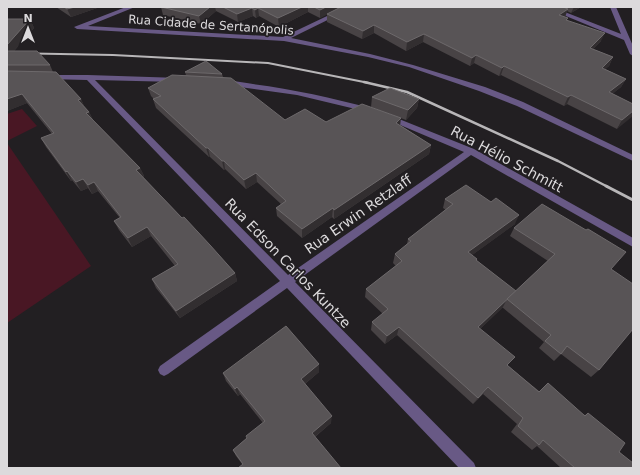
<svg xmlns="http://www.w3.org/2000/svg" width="640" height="475" font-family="'DejaVu Sans',sans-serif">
	<rect width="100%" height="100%" fill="#221f22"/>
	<g fill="#491724">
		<polygon points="22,109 37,126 7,141 7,114"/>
		<polygon points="7,143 91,266 7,323"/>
	</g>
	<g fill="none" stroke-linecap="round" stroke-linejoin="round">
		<g fill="#685985" fill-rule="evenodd">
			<polygon points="126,7 135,7 88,26 283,37 346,7 354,7 291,38 370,54 413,65 485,87 523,102 633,155 633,161 517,106 479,91 409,67 368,57 284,41 77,29 74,27"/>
			<polygon points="544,7 552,7 621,34 610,7 616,7 633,46 633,56 630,54 624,40"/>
			<polygon points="44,75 88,75 180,78 180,82 177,82 95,80 288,275 464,152 386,119 386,115 389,115 474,149 633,238 633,247 471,155 295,282 474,463 476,468 459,468 287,288 168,374 164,376 160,374 158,370 160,366 280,281 87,80 47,79 43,77"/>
			<path d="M222 81C232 80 244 83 253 84 293 89 332 98 371 108L372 110 368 112 297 95 225 85 221 83Z"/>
		</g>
		<polyline stroke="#b8b6b8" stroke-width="2" points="7,53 113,55 268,63 369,83"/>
		<polyline stroke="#b8b6b8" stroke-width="2.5" points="364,82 407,92 558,161 608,187"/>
		<polyline stroke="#b8b6b8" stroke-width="3" points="606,186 633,200"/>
	</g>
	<g fill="#484345">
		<polygon points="56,7 100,7 71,17"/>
		<polygon points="161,7 581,7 571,13 567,11 565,17 568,18 567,20 601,41 593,49 613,57 609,66 605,69 626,79 621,87 612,94 633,104 617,129 567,104 564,106 501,75 499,76 474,63 470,66 423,42 406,51 374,33 362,39 327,22 327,14 320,18 308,12 279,27 259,16 256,18 253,16 238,22 216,11 201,24 163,15"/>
		<polygon points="7,19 30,19 34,28 14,51 50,65 53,72 81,99 84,106 89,112 93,120 140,168 144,176 143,177 182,218 235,273 237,281 180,318 156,288 152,279 175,266 151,236 132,247 119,230 114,221 120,218 98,191 92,194 88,188 81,191 72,180 71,181 46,147 41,138 52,134 27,103 7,111"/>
		<polygon points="185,72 222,74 223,77 285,120 400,125 431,145 429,154 334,219 332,217 302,238 277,216 276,208 281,204 257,182 246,189 225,169 224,170 210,157 209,157 156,108 153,99 154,99 151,96 148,88 186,75"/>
		<polygon points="372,97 419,99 417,108 406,120 371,107"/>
		<polygon points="445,199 515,224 472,255 477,261 515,292 548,261 510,236 514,228 611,270 599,370 591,377 561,354 554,361 539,348 544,342 502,307 503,307 480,329 508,366 539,391 585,415 588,413 633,468 561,468 537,446 532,450 511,432 517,424 483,394 473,404 397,335 385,344 371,330 372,322 383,314 365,297 366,289 396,266 393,263 395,254 407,244 408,239 446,210 443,208"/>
		<polygon points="319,364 319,372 305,384 331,423 315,437 242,464 236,456 233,450 247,438 263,423 240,394 238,396 226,381 223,373"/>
	</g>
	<g fill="#322e30">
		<polygon points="75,7 100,7 71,17 67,9"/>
		<polygon points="210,7 215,7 216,11 201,24 199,16"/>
		<polygon points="302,7 308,7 308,12 279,27 278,18"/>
		<polygon points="326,7 343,7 320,18 320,10"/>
		<polygon points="574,7 581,7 571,13"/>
		<polygon points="252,8 253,16 238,22 237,14"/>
		<polygon points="258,8 259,16 256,18 255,10"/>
		<polygon points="568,9 565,17 559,15"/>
		<polygon points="30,19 34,28 7,59 7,45"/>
		<polygon points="374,25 374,33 362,39 363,31"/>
		<polygon points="605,33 601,41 586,56 590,48"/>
		<polygon points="424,34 423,42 406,51 407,42"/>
		<polygon points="476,55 474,63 470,66 472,58"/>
		<polygon points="613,57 609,66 597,77 602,68"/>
		<polygon points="504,66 501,75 499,76 502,68"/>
		<polygon points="626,79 621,87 604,101 609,92"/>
		<polygon points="22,94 27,103 7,111 7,99"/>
		<polygon points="571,95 567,104 564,106 568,97"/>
		<polygon points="81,99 85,108 78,100"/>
		<polygon points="419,99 417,108 406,120 408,110"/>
		<polygon points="633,111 633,116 617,129 622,120"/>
		<polygon points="89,112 93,120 86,113"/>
		<polygon points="401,118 400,127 396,123"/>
		<polygon points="431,145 429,154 334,219 334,210"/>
		<polygon points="206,148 208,148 210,157 209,157"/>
		<polygon points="222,161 224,161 225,169 224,170"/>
		<polygon points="140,168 144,176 140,179 136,170"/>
		<polygon points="67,171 72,180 71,181 66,172"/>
		<polygon points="256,173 257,182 246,189 244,180"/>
		<polygon points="83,179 88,188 81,191 76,182"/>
		<polygon points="94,182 98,191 92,194 88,185"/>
		<polygon points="333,208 332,217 302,238 302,229"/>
		<polygon points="519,215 515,224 464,261 468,252"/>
		<polygon points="147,227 151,236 132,247 128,238"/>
		<polygon points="235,273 237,281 180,318 176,311"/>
		<polygon points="516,291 507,299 503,307 474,335 478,327"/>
		<polygon points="399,327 397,335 385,344 387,336"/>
		<polygon points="319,364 319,372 301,387 301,379"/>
		<polygon points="237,387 240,394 238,396 235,389"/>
		<polygon points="488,387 483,394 473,404 478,398"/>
		<polygon points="332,416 331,423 312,439 312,433"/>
	</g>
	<g fill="#585456" stroke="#6d696b">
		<polygon points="64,7 75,7 67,9"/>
		<polygon points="161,7 210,7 199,16"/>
		<polygon points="223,7 302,7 278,18 258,8 255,10 252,8 237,14"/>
		<polygon points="314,7 326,7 320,10"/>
		<polygon points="341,7 563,7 568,9 559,15 568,18 566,20 605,33 590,48 613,57 602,68 626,79 609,92 633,104 633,111 622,120 571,95 568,97 504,66 502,68 476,55 472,58 424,34 407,42 374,25 363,31 327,14"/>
		<polygon points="7,19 30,19 7,45"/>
		<polygon points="7,51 37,51 50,65 7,65"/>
		<polygon points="206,61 222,74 185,72"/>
		<polygon points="7,71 56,72 81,99 78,100 89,112 86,113 140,168 136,170 182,218 184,217 210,245 235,273 176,311 152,279 178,264 147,227 128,238 114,221 121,217 94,182 88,185 83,179 76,182 67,171 66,172 41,138 54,133 22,94 7,99"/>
		<polygon points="172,75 231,78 285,120 305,109 326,122 362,104 401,118 396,123 431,145 334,210 333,208 302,229 276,208 286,201 256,173 244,180 224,161 222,161 208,148 206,148 153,99 161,96 148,88"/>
		<polygon points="390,88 419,99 408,110 372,97"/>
		<polygon points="466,185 491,202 496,198 519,215 468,252 477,259 476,260 516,291 478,327 515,357 507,365 539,392 548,383 585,416 588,413 625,443 619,452 633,463 633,468 575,468 543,440 539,445 518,426 523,418 488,387 478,398 399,327 387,336 372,322 388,309 366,289 402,261 395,254 411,241 408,239 453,204 445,199"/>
		<polygon points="542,204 586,230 588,229 626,252 611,269 633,284 633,329 599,370 567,346 561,354 545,341 551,335 507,299 555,254 514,228"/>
		<polygon points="286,326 319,364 301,379 332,416 312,433 341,468 238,468 243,464 233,450 247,438 246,436 265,421 237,387 235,389 223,373"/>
	</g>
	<g text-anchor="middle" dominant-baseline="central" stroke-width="3.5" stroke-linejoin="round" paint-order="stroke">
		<g font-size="12" fill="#dcdadc" stroke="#221f22">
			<text transform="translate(211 25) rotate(4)">Rua Cidade de Sertanópolis</text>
		</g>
		<g font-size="14" fill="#dcdadc" stroke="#221f22">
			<text transform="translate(507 159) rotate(28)">Rua Hélio Schmitt</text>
			<text transform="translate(358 214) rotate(-35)">Rua Erwin Retzlaff</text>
			<text transform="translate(288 263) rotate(46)">Rua Edson Carlos Kuntze</text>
		</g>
	</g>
	<rect width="640" height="475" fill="none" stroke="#dcdadc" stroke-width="16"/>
	<g transform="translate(28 28)" stroke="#221f22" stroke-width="3" paint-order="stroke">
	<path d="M0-3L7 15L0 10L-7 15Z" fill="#dcdadc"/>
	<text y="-6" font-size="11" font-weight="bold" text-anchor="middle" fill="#dcdadc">N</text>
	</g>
</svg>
